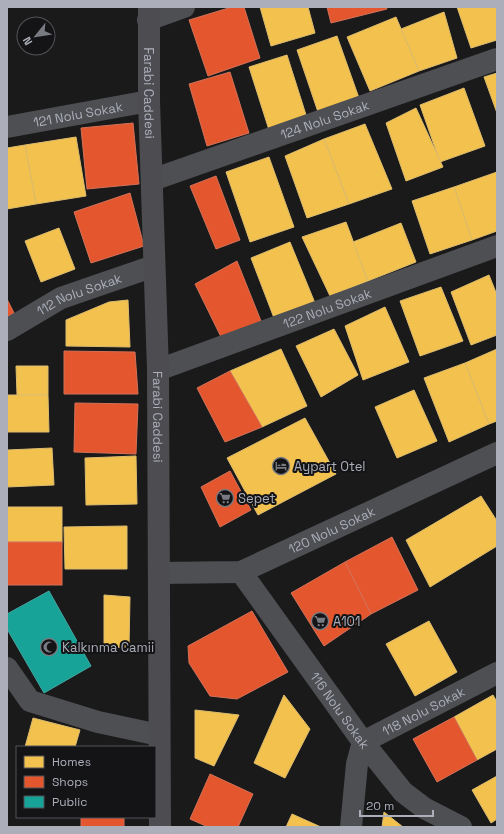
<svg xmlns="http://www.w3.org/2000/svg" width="504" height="834" font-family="'Space Grotesk',sans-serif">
	<rect width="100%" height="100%" fill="#1a1a1a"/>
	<g fill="#f2c14e" stroke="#ddbc6e">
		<polygon points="260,7 308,7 315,33 271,46"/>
		<polygon points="457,7 497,7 497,40 471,48"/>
		<polygon points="444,12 457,58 419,71 401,29"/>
		<polygon points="396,17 419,71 370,91 347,37"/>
		<polygon points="337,36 359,98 318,112 297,50"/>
		<polygon points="287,55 307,118 269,130 249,67"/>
		<polygon points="497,73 497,113 484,77"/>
		<polygon points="464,88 485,146 440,162 420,105"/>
		<polygon points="416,108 443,167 406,181 386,123"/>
		<polygon points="365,124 392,189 349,204 324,139"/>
		<polygon points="76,137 86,196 36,204 25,145"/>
		<polygon points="324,139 349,204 307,218 285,156"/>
		<polygon points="25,145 36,204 7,209 7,148"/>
		<polygon points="269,157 294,227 250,242 226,172"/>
		<polygon points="497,172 497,231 472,240 454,187"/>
		<polygon points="454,187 472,240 430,254 412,201"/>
		<polygon points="346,222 368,281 330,296 302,237"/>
		<polygon points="401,223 416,262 368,281 353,242"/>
		<polygon points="59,228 75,269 41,282 25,241"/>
		<polygon points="290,242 315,303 274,318 251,258"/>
		<polygon points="489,275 497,295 497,335 471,345 451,292"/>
		<polygon points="441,287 463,341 420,356 400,301"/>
		<polygon points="128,300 130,347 66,346 66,320 109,302"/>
		<polygon points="385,307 409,362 363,380 345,326"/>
		<polygon points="334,329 358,375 321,397 296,346"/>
		<polygon points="281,349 307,406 262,427 230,371"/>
		<polygon points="497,349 497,421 489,424 465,363"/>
		<polygon points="465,363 489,424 449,442 424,378"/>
		<polygon points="16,366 48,366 48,395 17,395"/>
		<polygon points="414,390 437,441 397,458 375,407"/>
		<polygon points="7,395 48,395 49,432 7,432"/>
		<polygon points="305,418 336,474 258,515 227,458"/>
		<polygon points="52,448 54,485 7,487 7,450"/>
		<polygon points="136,456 137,504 86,505 85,458"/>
		<polygon points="481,496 497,521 497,546 430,587 406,540"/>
		<rect x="7" y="507" width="55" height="35"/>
		<polygon points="127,526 127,569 65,569 64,527"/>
		<polygon points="104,595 130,597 129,647 104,648"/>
		<polygon points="429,621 457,672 415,696 386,644"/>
		<polygon points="284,695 310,729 285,778 254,763"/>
		<polygon points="493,695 497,702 497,749 477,760 454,717"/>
		<polygon points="195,710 239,715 214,766 195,758"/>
		<polygon points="33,718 80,730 75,747 25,747"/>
		<polygon points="497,776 497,819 491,823 472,790"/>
		<polygon points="384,812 403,827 382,827"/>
		<polygon points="292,814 321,827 286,827"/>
	</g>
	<g fill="#e4572e" stroke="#d37158">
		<polygon points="232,7 244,7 260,58 208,76 189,20"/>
		<polygon points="327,7 386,7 387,9 331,23"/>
		<polygon points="230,72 249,133 207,146 189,84"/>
		<polygon points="133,123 139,184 87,189 81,128"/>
		<polygon points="216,176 240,240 216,249 190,186"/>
		<polygon points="130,193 144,246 91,263 74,212"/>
		<polygon points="237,261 261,321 222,339 195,284"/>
		<polygon points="7,299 14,313 7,317"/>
		<polygon points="64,351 135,352 138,394 64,394"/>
		<polygon points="230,371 262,427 225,442 197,388"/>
		<polygon points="75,403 138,404 136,454 74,452"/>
		<polygon points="230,471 251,510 220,527 201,487"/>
		<polygon points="392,537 418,590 371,614 345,562"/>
		<rect x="7" y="542" width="55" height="43"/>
		<polygon points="345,562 371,614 324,646 291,593"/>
		<polygon points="252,611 288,672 237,699 210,696 189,663 188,646"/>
		<polygon points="454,717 477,760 437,782 413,739"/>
		<polygon points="210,774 253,794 238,827 208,827 190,819"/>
		<rect x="81" y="817" width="43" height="10"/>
	</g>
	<polygon fill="#17a398" stroke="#44a7a2" points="49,591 91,666 44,693 7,629 7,614"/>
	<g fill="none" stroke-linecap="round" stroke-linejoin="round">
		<g stroke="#4e4f53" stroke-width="22">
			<polyline points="148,20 184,7"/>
			<path id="s1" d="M7 127 149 101"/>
			<path id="s2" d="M152 180 497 59"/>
			<path id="s3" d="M7 330 61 298 154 266"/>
			<path id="s4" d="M158 370 497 246"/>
			<path id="s5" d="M241 572 363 742 403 792 424 808 461 827"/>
			<path id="s6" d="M159 573 241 572 497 453"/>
			<polyline points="7,668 30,701 98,722 159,735"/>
			<path id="s7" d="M351 827 357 764 363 742 497 673"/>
		</g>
		<path stroke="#4d4d51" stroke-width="22" id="s8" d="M149 7V101L158 370 160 827"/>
	</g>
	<defs>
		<g id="hotel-ring" transform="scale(0.9)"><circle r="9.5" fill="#141416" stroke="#797b82" stroke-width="1.5"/><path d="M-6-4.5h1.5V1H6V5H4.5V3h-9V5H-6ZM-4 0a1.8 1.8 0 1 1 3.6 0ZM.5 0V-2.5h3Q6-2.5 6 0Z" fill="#797b82"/></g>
		<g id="supermarket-ring" transform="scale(0.9)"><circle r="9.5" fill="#141416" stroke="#797b82" stroke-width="1.5"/><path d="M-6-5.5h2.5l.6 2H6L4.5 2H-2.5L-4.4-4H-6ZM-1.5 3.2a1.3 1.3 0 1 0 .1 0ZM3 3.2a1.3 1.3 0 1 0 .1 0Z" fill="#797b82"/></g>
		<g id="mosque-ring" transform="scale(0.9)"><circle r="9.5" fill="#141416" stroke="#797b82" stroke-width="1.5"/><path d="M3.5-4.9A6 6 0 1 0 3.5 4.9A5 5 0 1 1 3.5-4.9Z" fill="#797b82"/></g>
	</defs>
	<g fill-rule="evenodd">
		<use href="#hotel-ring" x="281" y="466"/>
		<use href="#supermarket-ring" x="225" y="498"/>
		<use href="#supermarket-ring" x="320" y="621"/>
		<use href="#mosque-ring" x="49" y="647"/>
	</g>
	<g text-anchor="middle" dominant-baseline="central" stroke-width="4" stroke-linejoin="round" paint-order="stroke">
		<g font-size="13" fill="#acafba" stroke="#141416">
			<text stroke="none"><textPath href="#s8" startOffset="86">Farabi Caddesi</textPath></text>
			<text stroke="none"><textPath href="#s1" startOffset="72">121 Nolu Sokak</textPath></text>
			<text stroke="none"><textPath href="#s2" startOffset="183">124 Nolu Sokak</textPath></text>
			<text stroke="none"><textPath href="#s3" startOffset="81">112 Nolu Sokak</textPath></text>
			<text stroke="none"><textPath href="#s4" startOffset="180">122 Nolu Sokak</textPath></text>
			<text stroke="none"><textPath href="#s8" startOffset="410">Farabi Caddesi</textPath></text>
			<text stroke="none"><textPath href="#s6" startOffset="182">120 Nolu Sokak</textPath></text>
			<text stroke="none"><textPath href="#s5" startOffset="170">116 Nolu Sokak</textPath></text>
			<text stroke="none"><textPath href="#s7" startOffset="154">118 Nolu Sokak</textPath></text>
		</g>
		<g font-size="13" fill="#acafba" stroke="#141416" text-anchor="start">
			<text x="294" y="466">Aypart Otel</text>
			<text x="238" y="498">Sepet</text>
			<text x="333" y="621">A101</text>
			<text x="62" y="647">Kalkınma Camii</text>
		</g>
	</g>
	<rect width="504" height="834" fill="none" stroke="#acafba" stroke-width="16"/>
	<rect x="16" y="746" width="140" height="72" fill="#141416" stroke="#515258"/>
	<rect x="24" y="756" width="20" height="12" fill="#f2c14e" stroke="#515258"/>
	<text x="52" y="766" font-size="12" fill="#acafba">Homes</text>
	<rect x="24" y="776" width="20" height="12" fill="#e4572e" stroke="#515258"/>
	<text x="52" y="786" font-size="12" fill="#acafba">Shops</text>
	<rect x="24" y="796" width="20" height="12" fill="#17a398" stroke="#515258"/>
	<text x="52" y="806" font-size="12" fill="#acafba">Public</text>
	<g transform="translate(36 36) rotate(240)"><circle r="19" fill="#141416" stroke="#515258"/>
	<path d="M0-3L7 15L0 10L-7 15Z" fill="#797b82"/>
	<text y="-6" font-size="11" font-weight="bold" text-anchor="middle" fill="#acafba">N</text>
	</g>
	<path d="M360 810v6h73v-6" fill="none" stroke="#acafba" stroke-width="2"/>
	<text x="366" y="810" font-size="12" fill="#acafba" stroke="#141416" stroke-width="3" paint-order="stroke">20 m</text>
</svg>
